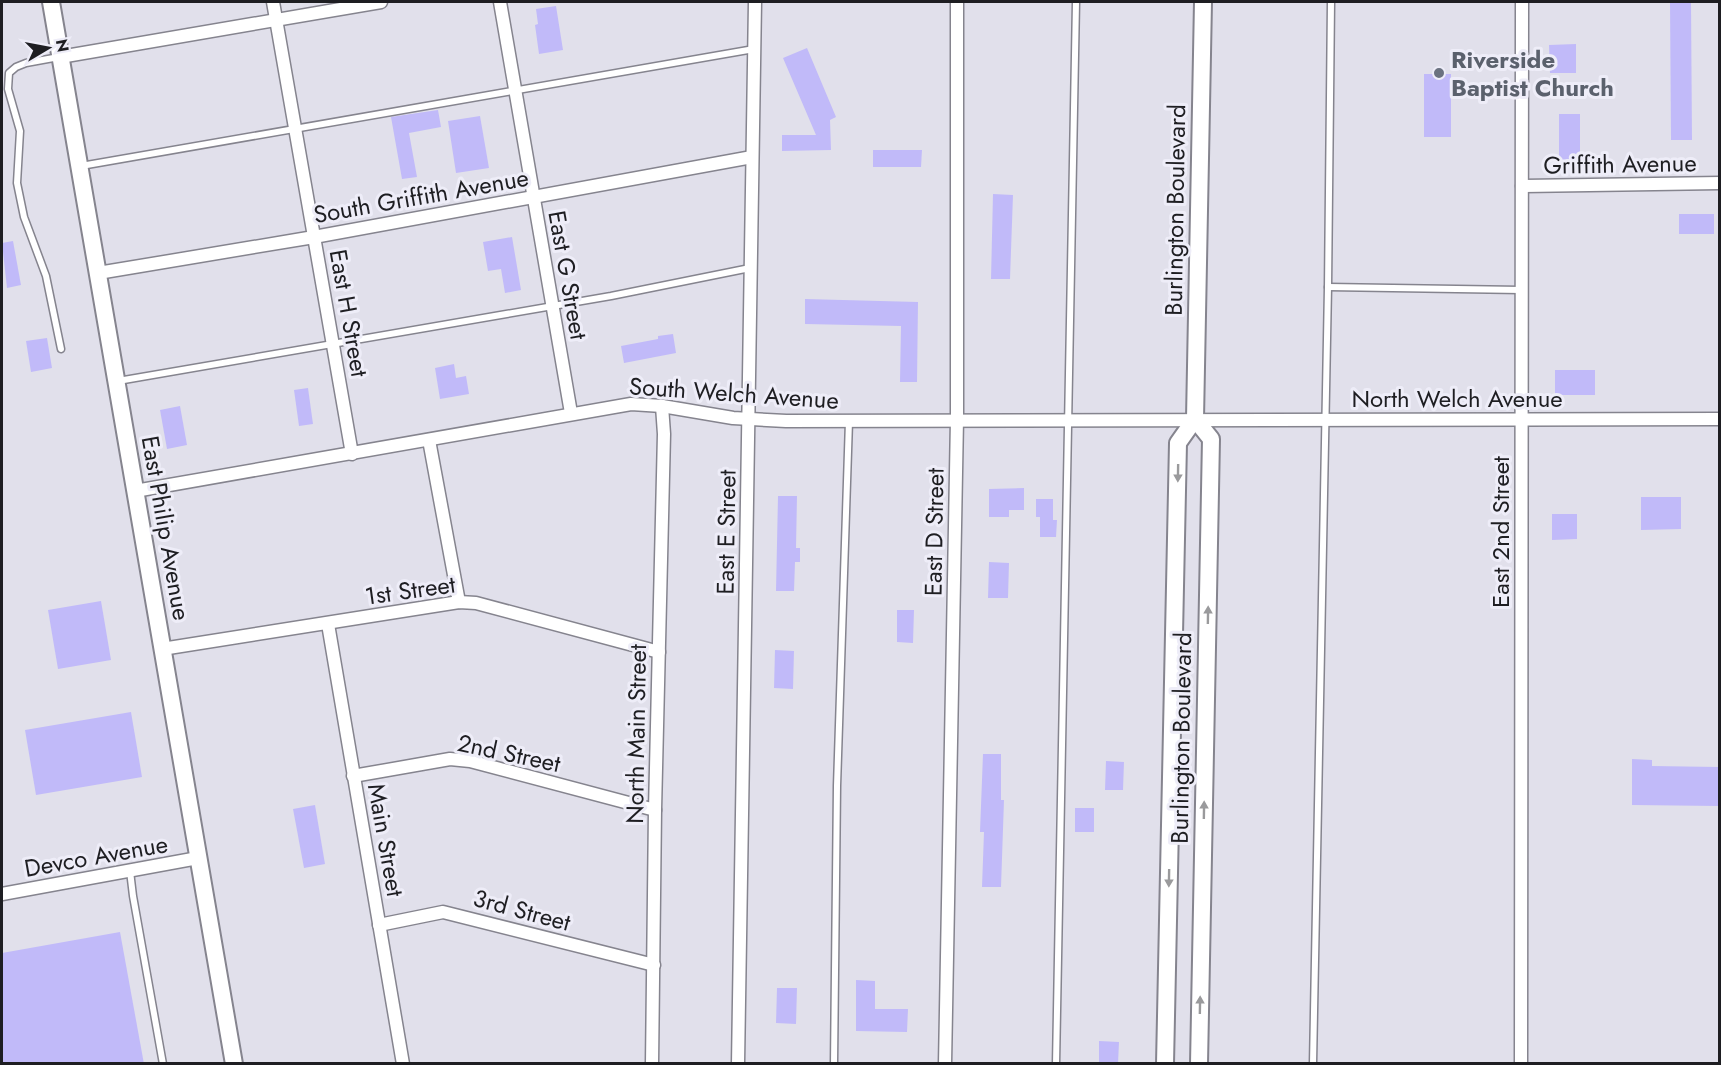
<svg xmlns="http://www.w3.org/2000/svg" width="1721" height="1065" font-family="Jost,sans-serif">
	<rect width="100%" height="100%" fill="#e1e0eb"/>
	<g fill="#c1baf9">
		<polygon points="1670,2 1691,2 1692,140 1671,140"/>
		<polygon points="556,6 563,50 539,54 535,25 538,24 536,9"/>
		<polygon points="1576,44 1576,73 1550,73 1549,45"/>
		<polygon points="807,48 836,117 830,120 831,150 782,151 782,135 816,135 783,58"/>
		<rect x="1424" y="74" width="27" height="63"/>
		<polygon points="438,110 441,127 409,133 417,177 402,179 391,117"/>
		<polygon points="1559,114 1580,114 1580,166 1559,165"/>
		<polygon points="480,116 489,168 456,173 448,121"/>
		<polygon points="873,150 922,150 921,167 873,167"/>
		<polygon points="993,194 1013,195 1010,279 991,279"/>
		<rect x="1679" y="214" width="35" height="20"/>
		<polygon points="512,237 521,290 505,293 501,269 488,271 483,242"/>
		<polygon points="13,241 21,285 7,288 2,243"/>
		<polygon points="805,299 918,302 917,382 900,382 901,326 805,324"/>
		<polygon points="673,334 676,353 624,363 621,346 658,339 658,336"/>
		<polygon points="47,338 52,368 31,372 26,341"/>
		<polygon points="454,364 456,378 466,376 469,394 440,399 435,368"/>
		<rect x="1555" y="370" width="40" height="25"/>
		<polygon points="308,388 313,424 299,426 294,390"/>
		<polygon points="180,406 187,445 167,449 160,410"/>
		<polygon points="1024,488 1024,510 1009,510 1009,517 989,517 989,489"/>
		<polygon points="778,496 797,496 796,548 800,548 800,562 795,562 794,591 776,591"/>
		<polygon points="1641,497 1681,497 1681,529 1641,530"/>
		<polygon points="1036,499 1053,499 1053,520 1057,520 1056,537 1040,537 1040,517 1036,517"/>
		<polygon points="1552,514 1577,514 1577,539 1552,540"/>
		<polygon points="989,562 1009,563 1008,598 988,598"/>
		<polygon points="101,601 111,660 58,669 48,610"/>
		<polygon points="897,610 914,610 913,643 897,642"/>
		<polygon points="775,650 794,651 793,689 774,688"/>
		<polygon points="131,712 142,777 36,795 25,730"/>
		<polygon points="983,754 1001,754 1001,800 1004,800 1001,887 982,887 984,832 980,832"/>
		<polygon points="1632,759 1652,760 1652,766 1719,767 1719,806 1632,805"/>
		<polygon points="1106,761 1124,762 1123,790 1105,790"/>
		<polygon points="315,805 325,864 304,868 293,809"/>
		<rect x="1075" y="808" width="19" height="24"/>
		<polygon points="120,932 144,1064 2,1064 2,953"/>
		<polygon points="856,980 875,981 875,1009 908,1009 907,1032 856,1031"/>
		<polygon points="777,988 797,988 796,1024 776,1023"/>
		<polygon points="1099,1041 1119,1042 1118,1064 1099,1064"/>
	</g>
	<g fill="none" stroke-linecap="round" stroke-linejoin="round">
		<g stroke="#85848e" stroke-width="9">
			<g id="lane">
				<polyline points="59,57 26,63 16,67 9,73 8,89 20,131 17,183 24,217 46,276 61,349"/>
				<polyline points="81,166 754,49"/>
				<polyline points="1328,287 1521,290"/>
				<polyline points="118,381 611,296 750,268"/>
				<polyline points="130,871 133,896 163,1064"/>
				<polyline points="834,1064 837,786 849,421"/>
				<polyline points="1056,1064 1076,2"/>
				<polyline points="1313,1064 1328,287 1331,2"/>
			</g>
		</g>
		<g stroke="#85848e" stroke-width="15">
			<g id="street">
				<polyline points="273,2 352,454"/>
				<polyline points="500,2 571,413"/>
				<polyline points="60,57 381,2"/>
				<polyline points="1522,186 1720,183"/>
				<polyline points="98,273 314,237 752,157"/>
				<polyline points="429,440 459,602"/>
				<polyline points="135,491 631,404 662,406 733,418 786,421 1720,419"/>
				<polyline points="328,624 403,1064"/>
				<polyline points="162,649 459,602 476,603 659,652"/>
				<polyline points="353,776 450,759 470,761 655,810"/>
				<polyline points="2,894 198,858"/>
				<polyline points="379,925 443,912 654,965"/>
				<polyline points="652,1064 655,810 664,434 662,406"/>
				<polyline points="738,1064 755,2"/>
				<polyline points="945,1064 957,419 957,2"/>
				<polyline points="1521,1064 1522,2"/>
			</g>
		</g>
		<g stroke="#85848e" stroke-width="20">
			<g id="secondary">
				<polyline points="51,2 234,1064"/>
				<polyline points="1195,419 1211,439 1199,1064"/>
				<polyline points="1165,1064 1178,443 1195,419 1203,2"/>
			</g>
		</g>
		<use href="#lane" stroke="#fff" stroke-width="6"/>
		<use href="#street" stroke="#fff" stroke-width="12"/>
		<use href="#secondary" stroke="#fff" stroke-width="16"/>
	</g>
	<defs><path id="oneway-solid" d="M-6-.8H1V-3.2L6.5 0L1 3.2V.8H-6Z" transform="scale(1.5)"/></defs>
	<g fill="#9a9a9c">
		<use href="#oneway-solid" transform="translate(1178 473) rotate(91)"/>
		<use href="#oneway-solid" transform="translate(1208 615) rotate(-89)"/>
		<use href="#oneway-solid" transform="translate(1204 810) rotate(-89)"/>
		<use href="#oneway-solid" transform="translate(1169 878) rotate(91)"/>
		<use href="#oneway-solid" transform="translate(1200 1005) rotate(-89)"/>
	</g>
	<circle fill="#6b7280" stroke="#eeedf8" stroke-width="2" cx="1439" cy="73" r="6"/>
	<g text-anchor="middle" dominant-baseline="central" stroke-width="6" stroke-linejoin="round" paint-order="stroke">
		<g font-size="24" font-weight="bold" fill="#5b616d" stroke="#eeedf8" text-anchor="start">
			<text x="1451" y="59">Riverside<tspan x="1451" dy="28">Baptist Church</tspan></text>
		</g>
		<g font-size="24" fill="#1e1e22" stroke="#eeedf8">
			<text transform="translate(1620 164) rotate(-1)">Griffith Avenue</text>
			<text transform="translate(421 196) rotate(-10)">South Griffith Avenue</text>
			<text transform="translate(1175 210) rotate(-89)">Burlington Boulevard</text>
			<text transform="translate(568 275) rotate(80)">East G Street</text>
			<text transform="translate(349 313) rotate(80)">East H Street</text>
			<text transform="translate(734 393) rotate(4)">South Welch Avenue</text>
			<text x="1457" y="398">North Welch Avenue</text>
			<text transform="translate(166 528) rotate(80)">East Philip Avenue</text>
			<text transform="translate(726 532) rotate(-89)">East E Street</text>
			<text transform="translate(934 532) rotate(-89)">East D Street</text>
			<text transform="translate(1500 532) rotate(-90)">East 2nd Street</text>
			<text transform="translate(410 590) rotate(-8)">1st Street</text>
			<text transform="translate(636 734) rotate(-89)">North Main Street</text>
			<text transform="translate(1181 738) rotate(-89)">Burlington Boulevard</text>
			<text transform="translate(509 753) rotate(12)">2nd Street</text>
			<text transform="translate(386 840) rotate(80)">Main Street</text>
			<text transform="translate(96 856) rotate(-10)">Devco Avenue</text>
			<text transform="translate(522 910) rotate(15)">3rd Street</text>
		</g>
	</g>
	<rect width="1721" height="1065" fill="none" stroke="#1e1e22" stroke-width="6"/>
	<g transform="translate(48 48) rotate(80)" stroke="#eeedf8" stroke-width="4.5" paint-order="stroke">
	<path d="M0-4.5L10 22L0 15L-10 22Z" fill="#1e1e22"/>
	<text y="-9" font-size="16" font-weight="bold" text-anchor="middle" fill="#1e1e22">N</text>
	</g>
</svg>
